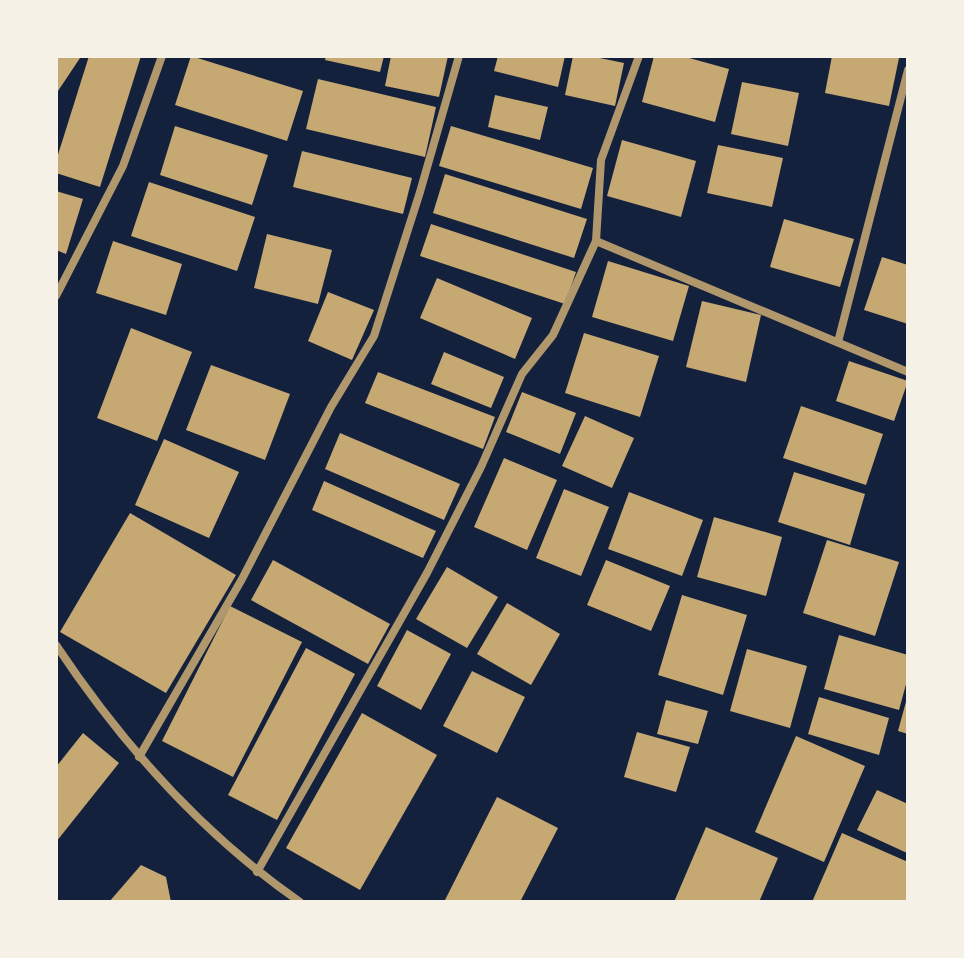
<svg xmlns="http://www.w3.org/2000/svg" width="964" height="958" font-family="'Alegreya Sans',sans-serif">
	<rect width="100%" height="100%" fill="#14213d"/>
	<g fill="#c6a872">
		<polygon points="56,56 80,58 56,94"/>
		<polygon points="89,56 141,56 100,187 56,173 56,161"/>
		<polygon points="191,56 303,91 287,141 175,105"/>
		<polygon points="326,56 384,56 380,72 325,60"/>
		<polygon points="391,56 448,56 439,97 385,86"/>
		<polygon points="498,56 565,56 558,87 494,71"/>
		<polygon points="573,56 590,56 624,63 615,106 565,95"/>
		<polygon points="654,56 682,56 729,69 715,122 642,102"/>
		<polygon points="832,56 899,58 889,106 825,93"/>
		<polygon points="318,79 436,107 425,157 306,129"/>
		<polygon points="742,82 799,93 788,146 731,134"/>
		<polygon points="495,95 548,107 540,140 488,127"/>
		<polygon points="175,126 268,155 252,205 160,175"/>
		<polygon points="451,126 593,168 581,209 439,166"/>
		<polygon points="622,140 696,161 681,217 607,196"/>
		<polygon points="718,145 783,158 772,207 707,193"/>
		<polygon points="302,151 412,178 403,214 293,187"/>
		<polygon points="445,174 587,219 574,258 433,213"/>
		<polygon points="149,182 255,217 237,271 131,236"/>
		<polygon points="56,191 83,199 66,254 56,250"/>
		<polygon points="784,219 854,239 840,287 770,267"/>
		<polygon points="431,224 576,272 565,304 420,256"/>
		<polygon points="267,234 332,250 318,304 254,288"/>
		<polygon points="113,241 182,264 166,315 96,293"/>
		<polygon points="882,257 908,265 908,324 864,310"/>
		<polygon points="608,261 689,286 673,341 592,317"/>
		<polygon points="437,278 532,318 515,359 420,318"/>
		<polygon points="328,292 374,310 352,360 308,341"/>
		<polygon points="702,301 761,315 746,382 686,367"/>
		<polygon points="131,328 192,352 157,441 97,418"/>
		<polygon points="584,333 659,356 640,417 565,393"/>
		<polygon points="444,352 504,377 491,408 431,384"/>
		<polygon points="849,361 908,381 894,421 836,401"/>
		<polygon points="211,365 290,394 265,460 186,430"/>
		<polygon points="378,372 495,417 483,449 365,403"/>
		<polygon points="522,392 576,413 560,454 506,432"/>
		<polygon points="801,406 883,434 866,485 783,458"/>
		<polygon points="585,416 634,438 612,488 562,466"/>
		<polygon points="340,433 460,484 444,520 325,469"/>
		<polygon points="164,439 239,472 209,538 135,505"/>
		<polygon points="504,458 557,480 527,550 474,527"/>
		<polygon points="794,472 865,494 850,545 778,522"/>
		<polygon points="324,481 436,531 423,558 312,510"/>
		<polygon points="564,489 609,507 581,576 536,558"/>
		<polygon points="629,492 703,520 682,576 608,549"/>
		<polygon points="130,513 236,575 166,693 60,632"/>
		<polygon points="714,517 782,537 766,596 697,577"/>
		<polygon points="827,540 899,562 875,636 803,613"/>
		<polygon points="273,560 390,624 368,664 251,600"/>
		<polygon points="606,560 670,586 651,631 587,605"/>
		<polygon points="447,567 498,597 467,648 416,619"/>
		<polygon points="682,595 747,615 723,695 658,675"/>
		<polygon points="507,603 560,634 531,685 477,654"/>
		<polygon points="230,606 302,642 233,777 162,741"/>
		<polygon points="407,630 451,654 421,710 377,686"/>
		<polygon points="839,635 908,655 908,677 899,710 824,689"/>
		<polygon points="306,648 355,674 277,820 228,795"/>
		<polygon points="747,649 807,666 790,728 730,711"/>
		<polygon points="472,671 525,697 497,753 443,726"/>
		<polygon points="819,697 889,718 879,755 808,734"/>
		<polygon points="907,698 908,698 908,734 898,731"/>
		<polygon points="666,700 708,711 698,744 657,734"/>
		<polygon points="362,713 437,755 360,890 286,848"/>
		<polygon points="637,732 690,747 676,792 624,777"/>
		<polygon points="83,733 119,763 56,842 56,767"/>
		<polygon points="796,736 865,766 824,862 755,832"/>
		<polygon points="877,790 908,804 907,853 857,830"/>
		<polygon points="497,797 558,828 520,902 444,902"/>
		<polygon points="706,827 778,858 759,902 674,902"/>
		<polygon points="842,833 908,862 908,902 812,902"/>
		<polygon points="141,865 166,877 171,902 109,902"/>
	</g>
	<g fill="none" stroke-linecap="round" stroke-linejoin="round">
		<g stroke="#b1986c" stroke-width="8">
			<polyline points="596,241 908,372"/>
			<polyline points="56,296 123,166 162,56"/>
			<polyline points="838,342 908,70"/>
			<path d="M56 645C122 744 202 834 300 902"/>
			<polyline points="139,757 242,579 331,407 374,336 420,192 459,56"/>
			<polyline points="257,872 427,573 481,467 522,374 553,335 596,241 601,160 639,56"/>
		</g>
	</g>
	<rect width="964" height="958" fill="none" stroke="#f6f1e7" stroke-width="116"/>
</svg>
